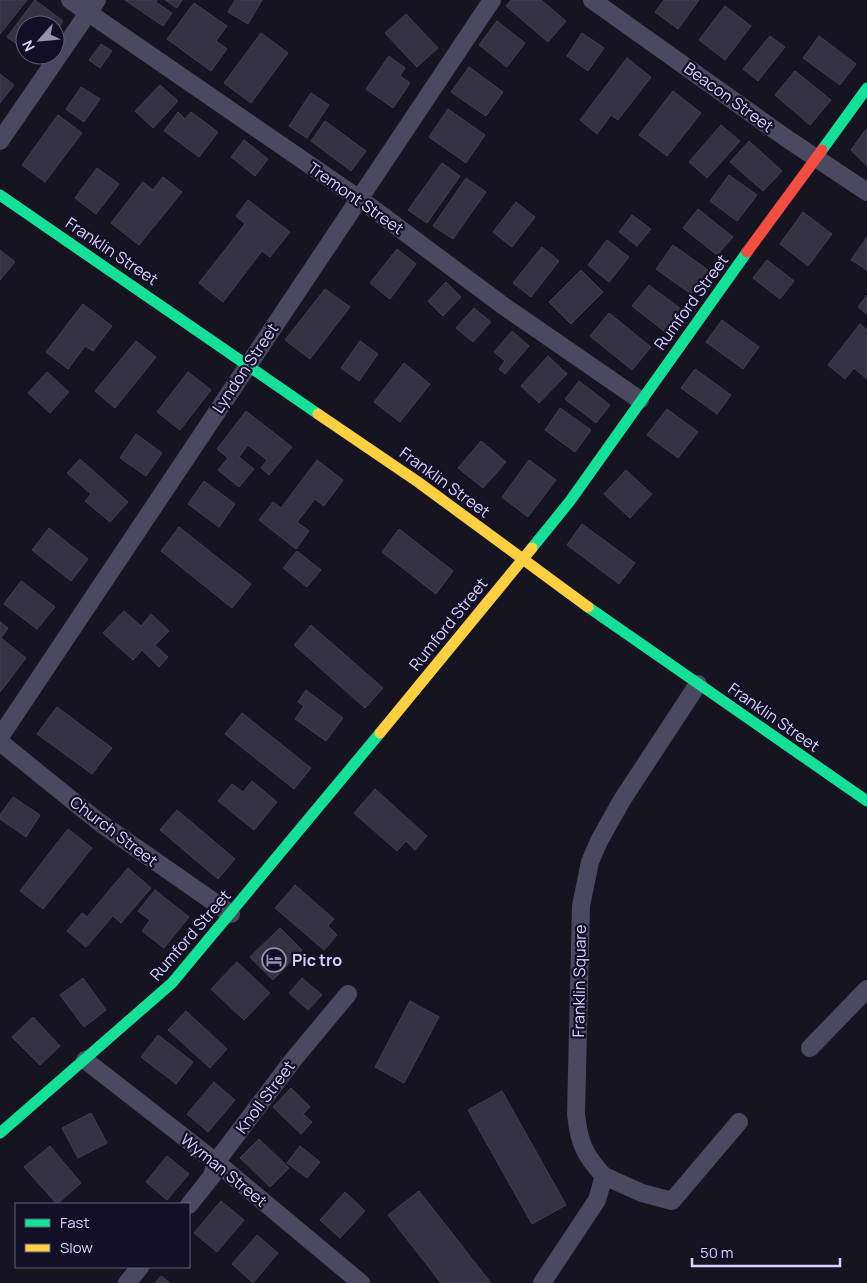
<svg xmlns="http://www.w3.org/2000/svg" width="867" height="1283" font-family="Manrope,sans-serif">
	<rect width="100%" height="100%" fill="#161421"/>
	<g fill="#343243" stroke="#433f54">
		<polygon points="0,0 27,0 0,34"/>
		<polygon points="35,0 63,21 55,32 55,25 25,25 25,50 7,37"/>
		<polygon points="125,0 157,0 156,2 172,13 163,26"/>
		<polygon points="165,0 182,0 177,8"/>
		<polygon points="235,0 262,0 248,24 228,12"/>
		<polygon points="511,0 541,0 566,21 548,42 506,6"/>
		<polygon points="664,0 699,0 678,29 655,12"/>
		<polygon points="194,3 227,26 216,41 227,49 211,71 167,39"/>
		<polygon points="725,6 751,26 725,60 699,40"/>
		<polygon points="406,14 438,48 417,67 385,33"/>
		<polygon points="497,21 525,43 507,67 479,45"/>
		<polygon points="261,33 288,53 251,103 224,83"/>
		<polygon points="582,33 604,48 588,71 567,56"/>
		<polygon points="770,36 785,47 758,81 743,69"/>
		<polygon points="819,36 856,64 840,85 803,58"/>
		<polygon points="101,44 112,51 100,68 89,60"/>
		<polygon points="389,56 405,68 400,76 410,83 393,108 366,89"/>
		<polygon points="627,58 651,77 618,120 611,115 597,134 580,120"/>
		<polygon points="469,67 503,92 486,116 451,92"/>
		<polygon points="795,71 831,100 810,125 775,95"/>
		<polygon points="0,74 14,85 0,103"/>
		<polygon points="160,85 178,101 153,128 135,111"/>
		<polygon points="81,87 100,99 84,122 66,109"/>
		<polygon points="673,91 701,113 667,156 639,135"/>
		<polygon points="311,93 329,105 307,138 289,126"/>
		<polygon points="448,109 485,135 466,163 429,137"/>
		<polygon points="178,112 185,119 191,112 218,132 199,157 164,131"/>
		<polygon points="58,115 82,133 45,182 22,165"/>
		<polygon points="325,121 366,151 351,171 311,141"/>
		<polygon points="721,125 740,141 707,178 689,162"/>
		<polygon points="866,129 867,130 867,166 851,150"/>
		<polygon points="244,140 268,159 255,176 231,157"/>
		<polygon points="749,141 782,171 763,191 730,162"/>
		<polygon points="442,163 460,176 427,223 408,210"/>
		<polygon points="97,168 119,184 96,214 75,198"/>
		<polygon points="729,175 757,195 737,221 710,201"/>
		<polygon points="163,177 182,192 139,245 111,223 143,182 153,190"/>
		<polygon points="466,178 486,192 453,239 433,226"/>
		<polygon points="248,200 290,232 270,257 262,251 223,302 199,283 245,224 236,216"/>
		<polygon points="516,202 535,217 512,247 493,232"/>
		<polygon points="698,209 733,237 717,255 683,228"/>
		<polygon points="803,212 832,234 808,266 780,244"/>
		<polygon points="632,215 651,229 637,246 619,232"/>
		<polygon points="867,237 867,270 851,260"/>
		<polygon points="607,240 629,257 609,282 588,265"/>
		<polygon points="673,245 708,270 691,294 656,269"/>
		<polygon points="542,247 559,261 531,297 513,283"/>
		<polygon points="397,249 416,264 390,299 370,283"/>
		<polygon points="0,250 15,262 0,280"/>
		<polygon points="767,260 794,281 780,299 753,278"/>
		<polygon points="581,270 603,292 571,324 549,302"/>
		<polygon points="446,282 461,297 443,316 428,301"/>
		<polygon points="649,285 681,309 664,331 632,306"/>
		<polygon points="325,289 350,307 310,359 285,340"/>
		<polygon points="867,295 867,314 858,307"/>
		<polygon points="83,304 112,326 93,351 85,346 68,369 46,352"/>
		<polygon points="474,308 491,322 473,342 456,328"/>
		<polygon points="609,313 651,347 632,370 590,336"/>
		<polygon points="722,320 759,347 743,369 706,342"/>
		<polygon points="860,324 867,330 867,379 854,368 845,379 828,365"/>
		<polygon points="512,331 529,346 505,374 499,369 505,361 494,352"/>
		<polygon points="136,341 156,357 115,408 95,391"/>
		<polygon points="360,341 378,354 359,381 341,368"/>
		<polygon points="548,356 567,374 539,403 521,386"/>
		<polygon points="404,363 430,384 400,422 374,402"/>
		<polygon points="695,369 731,395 717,414 681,388"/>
		<polygon points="47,372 69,392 50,413 28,393"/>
		<polygon points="188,372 211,390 180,430 157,412"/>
		<polygon points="579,381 610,405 596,423 565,399"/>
		<polygon points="560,408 591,430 575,452 545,430"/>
		<polygon points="667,409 698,432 678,458 647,435"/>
		<polygon points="246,411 292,447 269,475 261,468 267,460 248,445 239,457 254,469 239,487 218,470 228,458 217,449"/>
		<polygon points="136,434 162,453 146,476 120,458"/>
		<polygon points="481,441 506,462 483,488 458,468"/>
		<polygon points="80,459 128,502 110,522 85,501 91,494 67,473"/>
		<polygon points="317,460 343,480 324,506 315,499 297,522 309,531 296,549 259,520 273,502 281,508"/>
		<polygon points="529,460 556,480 528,517 502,497"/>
		<polygon points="626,470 652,494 630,518 604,494"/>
		<polygon points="204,481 235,504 219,527 188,504"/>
		<polygon points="582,524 635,563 619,584 567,545"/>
		<polygon points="179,527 251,584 232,608 161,551"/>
		<polygon points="49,528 88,559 71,581 32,550"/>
		<polygon points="399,529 453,571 436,594 382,552"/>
		<polygon points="297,551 321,570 307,587 283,568"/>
		<polygon points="21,581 55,607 37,629 4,604"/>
		<polygon points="124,611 141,626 151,614 169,631 155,645 168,657 159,667 142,650 133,660 103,633"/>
		<polygon points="0,622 8,628 1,638 26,658 0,692"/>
		<polygon points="311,625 383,688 365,708 294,645"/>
		<polygon points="306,690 343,718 326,741 295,719 304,706 298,702"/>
		<polygon points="57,707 112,748 92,774 37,734"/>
		<polygon points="242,713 311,768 294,789 225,734"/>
		<polygon points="252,781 277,802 254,830 218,801 232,784 243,792"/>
		<polygon points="375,789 427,836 415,850 406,841 397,851 354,813"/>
		<polygon points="13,797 40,815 26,837 0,819 0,815"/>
		<polygon points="177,810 235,859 218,879 160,830"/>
		<polygon points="68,829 92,848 43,909 20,891"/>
		<polygon points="128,868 151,888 121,923 113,916 86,947 67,931 82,913 87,917"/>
		<polygon points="295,885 334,919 328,926 337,935 324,950 275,908"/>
		<polygon points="155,890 189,917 164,948 142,931 150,920 138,911"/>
		<polygon points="280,928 302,950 273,980 250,957"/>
		<polygon points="237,962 270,993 244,1020 211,989"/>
		<polygon points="83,978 106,1010 84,1027 60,995"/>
		<polygon points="302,978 322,995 308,1010 289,993"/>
		<polygon points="410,1001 439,1017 404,1083 375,1067"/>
		<polygon points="186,1011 227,1049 210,1068 168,1030"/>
		<polygon points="33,1017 60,1046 40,1065 12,1037"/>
		<polygon points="158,1035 193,1062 176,1084 141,1057"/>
		<polygon points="214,1082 235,1100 208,1132 187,1114"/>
		<polygon points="291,1088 310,1107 303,1114 312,1122 301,1134 273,1107"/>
		<polygon points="502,1091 566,1205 532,1224 468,1110"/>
		<polygon points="91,1113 107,1143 78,1158 62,1128"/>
		<polygon points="259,1139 289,1168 270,1187 240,1158"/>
		<polygon points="50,1146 81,1183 57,1204 24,1167"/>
		<polygon points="300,1146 320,1162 307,1178 287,1163"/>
		<polygon points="167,1156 189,1174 167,1200 146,1182"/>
		<polygon points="419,1191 491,1283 441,1283 388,1215"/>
		<polygon points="345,1192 365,1211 340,1238 320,1220"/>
		<polygon points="221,1201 244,1220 217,1252 194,1233"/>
		<polygon points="257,1235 278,1253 253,1283 232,1264"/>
		<polygon points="161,1276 170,1283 155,1283"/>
	</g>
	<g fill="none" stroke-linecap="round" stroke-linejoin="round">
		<g stroke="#4a4962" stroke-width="18">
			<polyline points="70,0 368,205 505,307 640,400"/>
			<polyline points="592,0 786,138 867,192"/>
			<polyline points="0,141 97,0"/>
			<polyline points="0,737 492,0"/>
			<polyline points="0,742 99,822 231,914"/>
			<polyline points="810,1048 867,989"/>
			<polyline points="85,1060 216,1162 361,1283"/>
			<polyline points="604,1176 642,1193 672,1201 739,1122"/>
			<polyline points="189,1205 212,1176 216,1162 293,1060 348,994"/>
			<polyline points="127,1283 140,1267"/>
			<path d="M542 1283 597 1200 604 1176C584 1155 579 1142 576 1114L581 906 590 862 599 841 622 800 698 684"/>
		</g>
		<g stroke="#16e098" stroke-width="11">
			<polyline points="822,150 867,88"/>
			<polyline points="0,195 318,414"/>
			<polyline points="532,548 570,501 747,252"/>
			<polyline points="588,607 867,801"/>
			<polyline points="0,1133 172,983 380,733"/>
		</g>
		<g stroke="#ffcf43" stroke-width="11">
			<polyline points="318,414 418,482 588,607"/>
			<polyline points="380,733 532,548"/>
		</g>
		<polyline stroke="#f24e42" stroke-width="11" points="747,252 822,150"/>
	</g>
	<defs>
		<g id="hotel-ring" transform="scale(1.25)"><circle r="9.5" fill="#130f26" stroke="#9591b1" stroke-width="1.5"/><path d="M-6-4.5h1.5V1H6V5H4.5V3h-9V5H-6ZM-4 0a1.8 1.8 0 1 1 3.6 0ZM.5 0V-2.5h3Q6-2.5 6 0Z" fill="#9591b1"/></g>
	</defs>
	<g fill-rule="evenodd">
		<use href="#hotel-ring" x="274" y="960"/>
	</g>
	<g text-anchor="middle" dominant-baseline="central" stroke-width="4.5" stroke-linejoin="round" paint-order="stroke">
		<g font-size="16" fill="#d9d4ff" stroke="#130f26">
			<text transform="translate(729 97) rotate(36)">Beacon Street</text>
			<text transform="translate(356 198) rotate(35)">Tremont Street</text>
			<text transform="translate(112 251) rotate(34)">Franklin Street</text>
			<text transform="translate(691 302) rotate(-54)">Rumford Street</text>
			<text transform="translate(245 368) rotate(-56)">Lyndon Street</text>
			<text transform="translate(445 482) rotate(36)">Franklin Street</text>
			<text transform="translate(448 624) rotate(-51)">Rumford Street</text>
			<text transform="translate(774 717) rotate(35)">Franklin Street</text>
			<text transform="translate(114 831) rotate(37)">Church Street</text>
			<text transform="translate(190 935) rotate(-49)">Rumford Street</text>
			<text transform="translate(579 981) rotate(-89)">Franklin Square</text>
			<text transform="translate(265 1097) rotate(-53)">Knoll Street</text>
			<text transform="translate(224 1170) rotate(39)">Wyman Street</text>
		</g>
		<g font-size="16" font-weight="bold" fill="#d9d4ff" stroke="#130f26" text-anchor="start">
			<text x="292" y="960">Pic tro</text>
		</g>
	</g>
	<rect x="15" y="1203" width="175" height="65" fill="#130f26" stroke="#625e7d"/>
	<rect x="25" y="1219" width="25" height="8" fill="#16e098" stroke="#625e7d"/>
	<text x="60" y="1228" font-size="15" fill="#d9d4ff">Fast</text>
	<rect x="25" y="1244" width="25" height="8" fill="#ffcf43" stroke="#625e7d"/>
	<text x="60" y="1253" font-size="15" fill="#d9d4ff">Slow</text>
	<g transform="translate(40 40) rotate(243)"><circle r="24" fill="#130f26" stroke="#625e7d"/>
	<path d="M0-4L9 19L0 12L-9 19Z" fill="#9591b1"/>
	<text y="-8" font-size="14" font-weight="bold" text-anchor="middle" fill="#d9d4ff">N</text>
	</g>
	<path d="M692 1258v8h148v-8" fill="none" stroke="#d9d4ff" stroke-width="2.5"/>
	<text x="700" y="1258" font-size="15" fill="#d9d4ff" stroke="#130f26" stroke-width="4" paint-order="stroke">50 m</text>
</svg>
